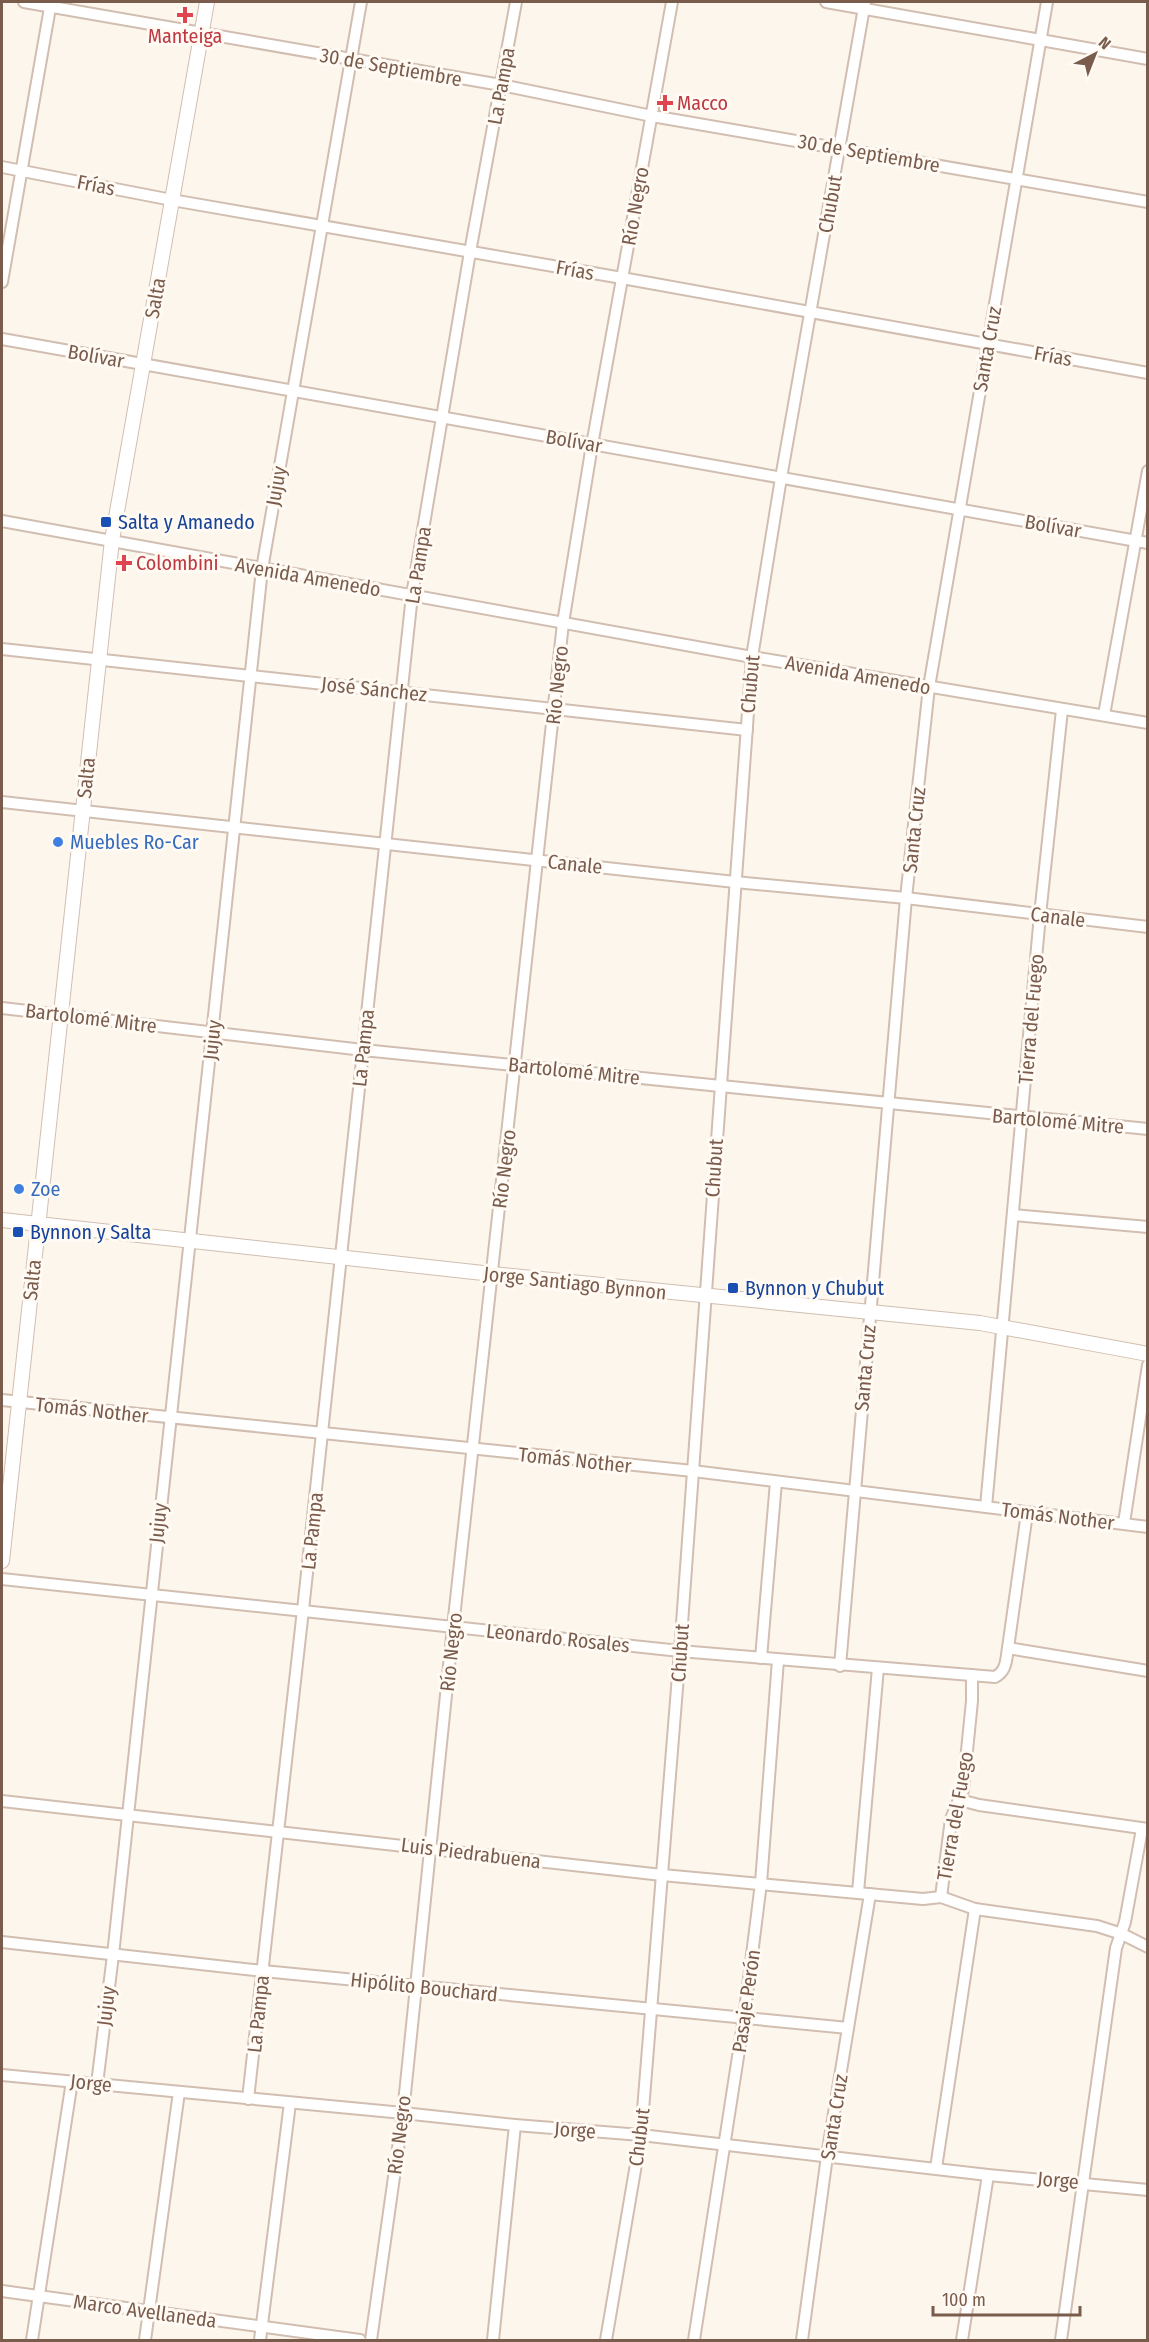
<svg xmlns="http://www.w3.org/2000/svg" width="1149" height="2342" font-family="'Fira Sans Condensed',sans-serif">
	<rect width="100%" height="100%" fill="#fdf6ec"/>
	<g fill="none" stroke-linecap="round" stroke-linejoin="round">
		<g stroke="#d1beb0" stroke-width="14">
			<g id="minor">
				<polyline points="24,2 501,85 652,116 1148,202"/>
				<polyline points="826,2 1148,59"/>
				<polyline points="2,167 172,200 622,278 1148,373"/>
				<polyline points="2,282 51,2"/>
				<polyline points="2,339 1148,543"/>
				<polyline points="2,521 752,657 1148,723"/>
				<polyline points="2,649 747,730"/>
				<polyline points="1104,715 1148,471"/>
				<polyline points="2,802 735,882 906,898 1148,927"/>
				<polyline points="2,1008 363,1050 1148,1129"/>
				<polyline points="1013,1215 1148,1227"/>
				<polyline points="2,1400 693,1471 1148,1527"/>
				<polyline points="986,1507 1040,915 1062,710"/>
				<polyline points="1124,1523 1148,1365"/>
				<path d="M2 1579 680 1651 995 1677C1007 1671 1006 1659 1008 1648L1027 1513"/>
				<polyline points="1008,1648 1148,1671"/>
				<polyline points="761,1658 776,1482"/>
				<polyline points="840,1666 906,898 929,687 1047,2"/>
				<polyline points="960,1800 979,1805 1148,1829"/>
				<polyline points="2,1801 662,1875 923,1899 941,1897 975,1909 1097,1926 1122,1934 1148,1947"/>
				<polyline points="858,1892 878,1668"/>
				<polyline points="941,1897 951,1819 963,1790 972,1701 972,1675"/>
				<polyline points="2,1942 263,1971 848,2028"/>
				<polyline points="2,2075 403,2113 515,2125 641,2135 988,2175 1148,2190"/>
				<polyline points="97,2084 113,1955 262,569 361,2"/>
				<polyline points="248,2099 303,1610 412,595 470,252 516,2"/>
				<polyline points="936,2168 975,1909"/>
				<polyline points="2,2291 360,2340"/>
				<polyline points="32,2340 72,2081"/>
				<polyline points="145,2340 179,2092"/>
				<polyline points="260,2340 290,2103"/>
				<polyline points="371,2340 403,2113 453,1627 563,623 592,445 672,2"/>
				<polyline points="493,2340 515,2125"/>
				<polyline points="606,2340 641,2135 680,1651 752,657 781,478 865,2"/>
				<polyline points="694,2340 744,2018 761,1883 778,1660"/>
				<polyline points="802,2340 827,2156 870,1894"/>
				<polyline points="962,2340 988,2175"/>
				<polyline points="1061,2340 1116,1948 1125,1922 1142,1829"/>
			</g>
		</g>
		<g stroke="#d1beb0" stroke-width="16">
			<g id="tertiary">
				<polyline points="2,1220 492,1274 980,1323 1148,1354"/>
				<polyline points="2,1561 112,540 207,2"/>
			</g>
		</g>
		<use href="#minor" stroke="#fff" stroke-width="10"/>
		<use href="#tertiary" stroke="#fff" stroke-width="14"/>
	</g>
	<g fill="#e0444e" stroke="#fffaf3" stroke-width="2">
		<path d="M182 6h6v6h6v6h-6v6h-6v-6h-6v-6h6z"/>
		<path d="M662 94h6v6h6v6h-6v6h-6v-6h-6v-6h6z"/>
		<path d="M121 554h6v6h6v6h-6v6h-6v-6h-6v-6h6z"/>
	</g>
	<g fill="#1a4fb4" stroke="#fffaf3" stroke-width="2">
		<rect x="100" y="516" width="12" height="12" rx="3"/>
		<rect x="12" y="1226" width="12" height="12" rx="3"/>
		<rect x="727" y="1282" width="12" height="12" rx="3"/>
	</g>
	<g fill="#3f7fe0" stroke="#fffaf3" stroke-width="2">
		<circle cx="58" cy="842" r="6"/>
		<circle cx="19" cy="1189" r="6"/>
	</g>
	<g text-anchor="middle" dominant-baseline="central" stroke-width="6" stroke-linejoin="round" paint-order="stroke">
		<g font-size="20" fill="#be3a42" stroke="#fffaf3" text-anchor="start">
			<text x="185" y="36" text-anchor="middle">Manteiga</text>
			<text x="677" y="103">Macco</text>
			<text x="136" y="563">Colombini</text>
		</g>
		<g font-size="20" fill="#7a5c4d" stroke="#fffaf3">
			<text transform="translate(391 67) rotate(10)">30 de Septiembre</text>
			<text transform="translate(501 86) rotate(-80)">La Pampa</text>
			<text transform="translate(869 153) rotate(10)">30 de Septiembre</text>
			<text transform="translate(96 185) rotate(11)">Frías</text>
			<text transform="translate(830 204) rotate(-80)">Chubut</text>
			<text transform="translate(635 206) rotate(-80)">Río Negro</text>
			<text transform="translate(575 270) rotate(10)">Frías</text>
			<text transform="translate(155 298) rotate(-80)">Salta</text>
			<text transform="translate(987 349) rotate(-80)">Santa Cruz</text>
			<text transform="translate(96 356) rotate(10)">Bolívar</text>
			<text transform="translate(1053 356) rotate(10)">Frías</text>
			<text transform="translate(574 441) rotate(10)">Bolívar</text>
			<text transform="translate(276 486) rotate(-80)">Jujuy</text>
			<text transform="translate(1053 526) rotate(10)">Bolívar</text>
			<text transform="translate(418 565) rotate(-81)">La Pampa</text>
			<text transform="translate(308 577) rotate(10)">Avenida Amenedo</text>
			<text transform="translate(858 675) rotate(10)">Avenida Amenedo</text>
			<text transform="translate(750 684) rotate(-85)">Chubut</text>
			<text transform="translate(557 685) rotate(-84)">Río Negro</text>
			<text transform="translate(374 689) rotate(6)">José Sánchez</text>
			<text transform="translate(86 778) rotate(-84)">Salta</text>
			<text transform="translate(914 830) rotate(-84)">Santa Cruz</text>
			<text transform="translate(575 864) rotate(6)">Canale</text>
			<text transform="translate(1058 917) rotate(7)">Canale</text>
			<text transform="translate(91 1018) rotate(7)">Bartolomé Mitre</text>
			<text transform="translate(1031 1019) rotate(-85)">Tierra del Fuego</text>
			<text transform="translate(212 1040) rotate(-84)">Jujuy</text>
			<text transform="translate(363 1048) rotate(-84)">La Pampa</text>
			<text transform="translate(574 1071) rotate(6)">Bartolomé Mitre</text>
			<text transform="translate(1058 1121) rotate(5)">Bartolomé Mitre</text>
			<text transform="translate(714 1168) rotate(-86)">Chubut</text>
			<text transform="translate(504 1169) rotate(-83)">Río Negro</text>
			<text transform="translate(32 1280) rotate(-84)">Salta</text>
			<text transform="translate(575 1283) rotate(6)">Jorge Santiago Bynnon</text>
			<text transform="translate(865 1368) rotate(-85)">Santa Cruz</text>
			<text transform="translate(92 1410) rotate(6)">Tomás Nother</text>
			<text transform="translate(575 1460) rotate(6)">Tomás Nother</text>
			<text transform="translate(1058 1516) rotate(7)">Tomás Nother</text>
			<text transform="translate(158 1523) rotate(-84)">Jujuy</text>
			<text transform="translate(312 1531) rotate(-84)">La Pampa</text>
			<text transform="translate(558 1638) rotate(6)">Leonardo Rosales</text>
			<text transform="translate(451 1652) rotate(-84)">Río Negro</text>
			<text transform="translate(680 1653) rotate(-86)">Chubut</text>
			<text transform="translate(955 1816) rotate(-80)">Tierra del Fuego</text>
			<text transform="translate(471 1853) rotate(7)">Luis Piedrabuena</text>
			<text transform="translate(424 1987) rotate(6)">Hipólito Bouchard</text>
			<text transform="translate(746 2001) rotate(-82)">Pasaje Perón</text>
			<text transform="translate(106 2006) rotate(-83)">Jujuy</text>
			<text transform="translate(258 2014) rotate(-84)">La Pampa</text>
			<text transform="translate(91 2083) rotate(6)">Jorge</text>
			<text transform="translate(834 2117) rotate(-81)">Santa Cruz</text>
			<text transform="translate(575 2130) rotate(4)">Jorge</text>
			<text transform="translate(399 2135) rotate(-83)">Río Negro</text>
			<text transform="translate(639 2137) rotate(-83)">Chubut</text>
			<text transform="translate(1058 2180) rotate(5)">Jorge</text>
			<text transform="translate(145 2311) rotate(8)">Marco Avellaneda</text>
		</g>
		<g font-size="20" fill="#164399" stroke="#fffaf3" text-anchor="start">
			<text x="118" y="522">Salta y Amanedo</text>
			<text x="30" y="1232">Bynnon y Salta</text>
			<text x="745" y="1288">Bynnon y Chubut</text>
		</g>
		<g font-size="20" fill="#366cbe" stroke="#fffaf3" text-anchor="start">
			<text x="70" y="842">Muebles Ro-Car</text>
			<text x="31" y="1189">Zoe</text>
		</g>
	</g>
	<rect width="1149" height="2342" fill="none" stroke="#7a5c4d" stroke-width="6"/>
	<g transform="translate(1095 54) rotate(42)" stroke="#fffaf3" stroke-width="4.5" paint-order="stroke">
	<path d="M0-4.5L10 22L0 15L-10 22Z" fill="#7a5c4d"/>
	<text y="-9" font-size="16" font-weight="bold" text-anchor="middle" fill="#7a5c4d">N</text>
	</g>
	<path d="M933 2306v9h147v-9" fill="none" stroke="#7a5c4d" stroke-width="3"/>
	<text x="942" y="2306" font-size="18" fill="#7a5c4d" stroke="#fffaf3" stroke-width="4.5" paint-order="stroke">100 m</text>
</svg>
